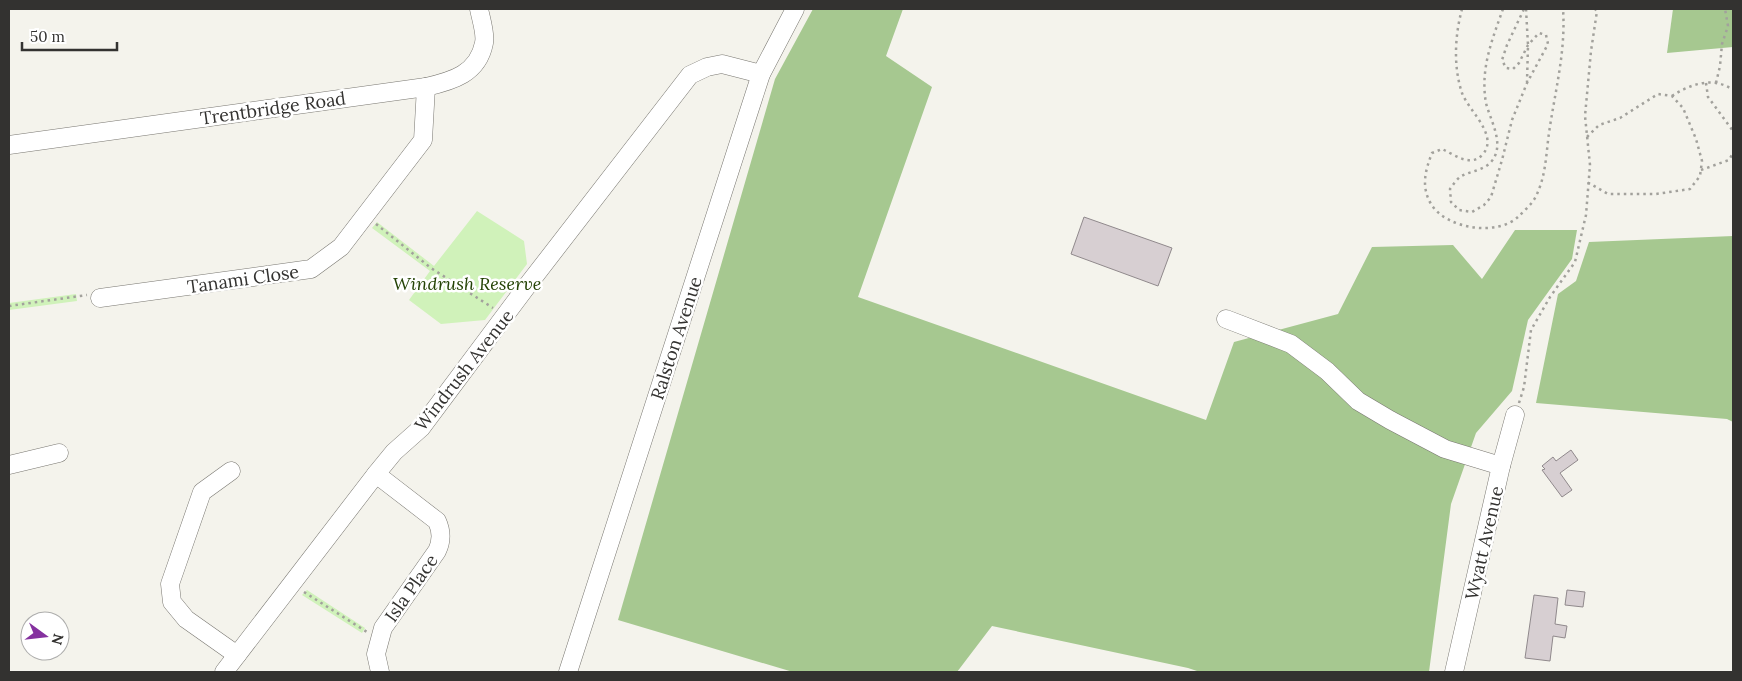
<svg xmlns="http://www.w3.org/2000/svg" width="1742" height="681" font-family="Lora,serif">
	<rect width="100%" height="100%" fill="#f4f3ec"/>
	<g fill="#d0f2ba">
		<polygon points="477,211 524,241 527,264 485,320 441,324 409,300 430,271 372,228 377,222 434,266"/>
		<polygon points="76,294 77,301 9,310 9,303"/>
		<polygon points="307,590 365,628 362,633 302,595"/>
	</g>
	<g fill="#a6c890">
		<polygon points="813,9 903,9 886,56 932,87 858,297 1206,420 1234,342 1338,314 1372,247 1453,245 1482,279 1515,230 1577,230 1572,259 1528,320 1512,391 1476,433 1451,504 1429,672 1200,672 1188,668 992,626 957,672 793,672 618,620 775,79"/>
		<polygon points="1673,9 1733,9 1733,47 1667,53"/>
		<polygon points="1733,236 1733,422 1727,419 1536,403 1558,294 1576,281 1589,242"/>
	</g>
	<g fill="#d7cfd2" stroke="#90898c">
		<polygon points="1084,217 1172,248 1158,286 1071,254"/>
		<polygon points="1571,450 1578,460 1560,473 1572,490 1562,497 1542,470 1545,469 1542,466 1553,457 1556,461"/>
		<polygon points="1567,590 1585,592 1583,607 1565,605"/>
		<polygon points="1534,595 1558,598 1555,624 1567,626 1565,638 1553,636 1550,661 1525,658"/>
	</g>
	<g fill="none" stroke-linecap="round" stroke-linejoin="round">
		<g stroke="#797771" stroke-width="19">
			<g id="minor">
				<path d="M9 145 426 87C452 81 478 74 484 43 486 34 481 19 479 9"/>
				<polyline points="100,298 311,269 341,247 423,140 426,87"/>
				<polyline points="1226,319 1291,344 1327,371 1358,401 1390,420 1445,449 1501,466"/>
				<polyline points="9,465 59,453"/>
				<polyline points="231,471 202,492 170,584 172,602 186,619 237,655"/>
				<path d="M376 474 437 521C442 532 442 541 437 551L383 628 376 654 380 672"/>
				<polyline points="224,672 376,474 394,452 421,428 530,282 690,75 707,67 722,64 761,74"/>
				<polyline points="568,672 761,74 795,9"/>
				<polyline points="1454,672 1501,466 1515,415"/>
			</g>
		</g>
		<g stroke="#a2a19c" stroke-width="2.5" stroke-dasharray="2.5 4" stroke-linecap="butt">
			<path d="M1462 9C1455 35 1453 66 1462 93 1468 110 1499 135 1483 154 1471 168 1455 155 1442 149L1432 153C1425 171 1421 187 1431 204 1446 229 1498 237 1519 216 1525 210 1533 203 1536 196 1546 176 1546 154 1549 133 1555 91 1566 51 1563 9"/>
			<path d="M1503 9C1492 40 1480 69 1486 103 1490 120 1506 145 1491 162 1483 171 1469 171 1460 177 1456 180 1453 185 1450 189L1451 202 1459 210 1472 212 1484 205 1491 197 1502 160 1512 120 1527 83 1548 44 1546 35 1539 33 1528 45 1519 63 1513 69 1506 68 1502 60 1507 45 1524 9"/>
			<polyline points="1526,9 1528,45 1527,82"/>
			<polyline points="1706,83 1708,97 1733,131"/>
			<polyline points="1716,83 1720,66 1722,44 1728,26 1725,9"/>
			<path d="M1672 96C1690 84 1714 76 1733 90"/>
			<polyline points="1587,137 1599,125 1620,118 1658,94 1672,96 1683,108 1696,139 1702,161 1700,176 1690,189 1656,194 1608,194 1587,182"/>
			<polyline points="1701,170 1729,160 1733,153"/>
			<polyline points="376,224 431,268 493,308"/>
			<polyline points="9,306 87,295"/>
			<polyline points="1519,403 1524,387 1531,330 1550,297 1575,262 1586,215 1590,165 1585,116 1591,51 1597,11 1595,9"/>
			<polyline points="304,592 367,632"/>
		</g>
		<use href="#minor" stroke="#fff" stroke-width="18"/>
	</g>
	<g text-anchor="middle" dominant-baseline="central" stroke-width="5" stroke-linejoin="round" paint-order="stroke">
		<g font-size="18" fill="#333230" stroke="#fff">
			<text transform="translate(273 108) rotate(-8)">Trentbridge Road</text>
			<text transform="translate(243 279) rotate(-8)">Tanami Close</text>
			<text transform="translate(676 338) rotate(-72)">Ralston Avenue</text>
			<text transform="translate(464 370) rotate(-52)">Windrush Avenue</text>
			<text transform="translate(1484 543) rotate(-77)">Wyatt Avenue</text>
			<text transform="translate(411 588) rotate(-55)">Isla Place</text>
		</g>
		<g font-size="18" font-style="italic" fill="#244305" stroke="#fff">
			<text x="467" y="283">Windrush Reserve</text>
		</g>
	</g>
	<rect width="1742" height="681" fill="none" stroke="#333230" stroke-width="20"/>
	<g transform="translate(45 636) rotate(105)"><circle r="24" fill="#ffffff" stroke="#adadac"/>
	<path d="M0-4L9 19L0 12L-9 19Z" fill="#85319f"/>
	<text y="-8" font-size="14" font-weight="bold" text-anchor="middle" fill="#333230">N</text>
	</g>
	<path d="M22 42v8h95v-8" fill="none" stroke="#333230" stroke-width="2.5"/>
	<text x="30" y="42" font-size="15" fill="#333230" stroke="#ffffff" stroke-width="4" paint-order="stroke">50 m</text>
</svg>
